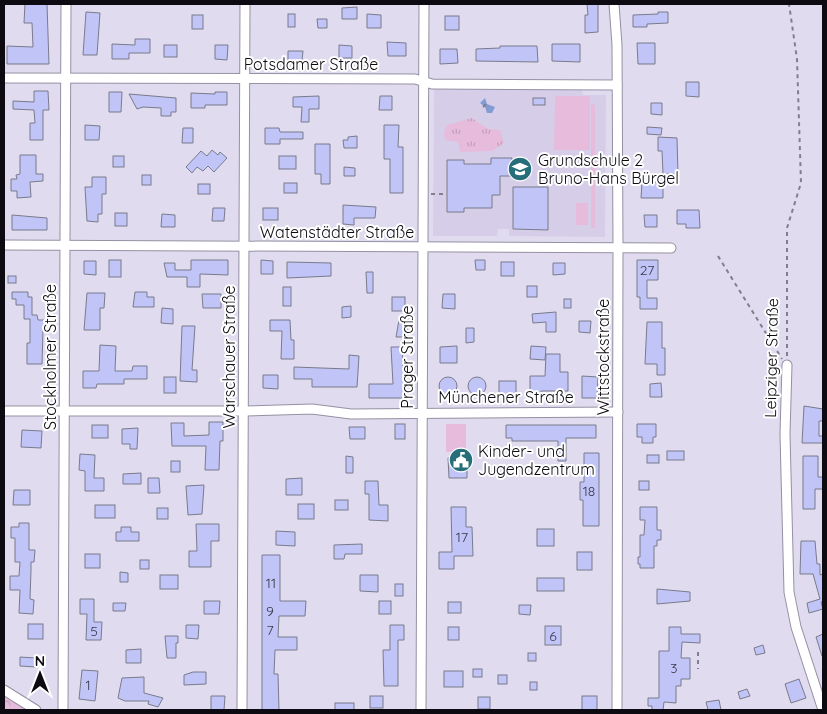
<svg xmlns="http://www.w3.org/2000/svg" width="827" height="714" font-family="Quicksand,sans-serif">
	<defs>
		<pattern id="forest-crowns" width="20" height="18" patternUnits="userSpaceOnUse" patternTransform="scale(1.25)"><rect width="20" height="18" fill="#e6bbdb"/><path d="M2 6a3 3 0 1 1 6 0M12 15a3 3 0 1 1 6 0" fill="none" stroke="#c49fbb"/></pattern>
		<pattern id="park-tufts" width="24" height="20" patternUnits="userSpaceOnUse" patternTransform="scale(1.25)"><rect width="24" height="20" fill="#e6bbdb"/><path d="M3 7l-1-3M5 7V3M7 7l1-3M15 17l-1-3M17 17v-4M19 17l1-3" fill="none" stroke="#c49fbb"/></pattern>
	</defs>
	<rect width="100%" height="100%" fill="#e1dbef"/>
	<polygon fill="#d6cee8" points="434,89 582,90 583,95 606,95 605,237 509,236 509,229 498,229 497,236 433,236"/>
	<polygon fill="url(#forest-crowns)" points="4,695 27,710 4,710"/>
	<polygon fill="url(#park-tufts)" points="472,118 488,129 500,130 504,143 492,151 460,152 458,142 445,140 444,132 447,125"/>
	<g fill="#e6bbdb">
		<polygon points="555,96 590,96 590,150 554,150"/>
		<polygon points="591,104 595,105 595,228 591,228"/>
		<rect x="576" y="203" width="12" height="22"/>
		<rect x="446" y="424" width="20" height="28"/>
	</g>
	<polygon fill="#809cd3" points="485,98 487,104 495,107 492,113 487,113 485,107 480,103"/>
	<g fill="#c1c4f6" stroke="#797b8c">
		<polygon points="25,4 47,4 49,64 7,64 7,46 33,47 32,23 24,23"/>
		<polygon points="587,4 598,4 598,32 585,33 585,15 588,15"/>
		<polygon points="357,7 357,19 342,19 342,8"/>
		<polygon points="86,12 100,13 97,55 83,55"/>
		<polygon points="658,12 668,12 668,23 647,24 647,27 633,27 633,15 658,14"/>
		<rect x="288" y="14" width="7" height="13"/>
		<polygon points="367,14 381,15 381,28 367,28"/>
		<rect x="192" y="15" width="11" height="14"/>
		<rect x="445" y="16" width="14" height="14"/>
		<polygon points="317,19 327,19 327,28 318,28"/>
		<polygon points="135,39 150,39 150,53 129,53 129,59 112,59 112,44 135,45"/>
		<polygon points="387,42 406,43 406,56 388,56"/>
		<polygon points="637,43 655,43 655,64 638,64"/>
		<polygon points="552,44 580,44 580,62 552,61"/>
		<rect x="164" y="45" width="13" height="12"/>
		<polygon points="215,45 228,45 227,60 215,59"/>
		<polygon points="339,45 352,46 352,58 339,58"/>
		<polygon points="500,46 537,46 538,62 476,61 476,49 500,48"/>
		<polygon points="440,49 457,49 458,63 440,64"/>
		<polygon points="288,51 303,51 302,61 288,61"/>
		<polygon points="686,82 699,82 699,97 686,96"/>
		<polygon points="34,91 48,91 49,110 43,110 43,140 30,140 30,123 35,123 34,110 13,109 13,101 34,102"/>
		<polygon points="109,92 122,92 121,112 109,112"/>
		<polygon points="215,92 227,92 227,105 205,105 205,108 191,108 191,93 215,94"/>
		<polygon points="129,94 176,98 176,112 171,112 171,116 161,116 161,108 143,107 137,109"/>
		<polygon points="319,96 319,109 309,109 309,122 301,122 302,107 293,107 293,97"/>
		<polygon points="380,96 392,96 392,110 379,110"/>
		<rect x="533" y="98" width="12" height="7"/>
		<polygon points="651,103 662,103 662,115 651,114"/>
		<polygon points="85,125 100,126 99,140 85,140"/>
		<polygon points="384,125 399,125 398,147 403,147 403,193 390,193 390,159 384,159"/>
		<polygon points="647,127 662,128 661,135 647,134"/>
		<polygon points="183,128 193,128 193,143 182,143"/>
		<polygon points="265,128 279,128 280,132 303,132 303,139 280,139 280,144 265,144"/>
		<polygon points="357,136 357,148 344,148 343,140 348,140 348,137"/>
		<polygon points="658,137 677,138 678,174 663,174 662,151 658,151"/>
		<polygon points="315,144 330,144 330,184 321,184 321,174 315,174"/>
		<polygon points="212,150 218,155 220,152 227,158 214,172 208,166 203,171 197,167 192,173 186,167 201,151 207,156"/>
		<polygon points="20,155 36,155 36,174 43,174 43,181 30,182 31,197 17,198 17,191 11,191 11,179 17,179 16,175 20,174"/>
		<rect x="113" y="156" width="11" height="11"/>
		<rect x="279" y="156" width="17" height="13"/>
		<polygon points="491,158 512,158 512,176 500,176 500,195 492,195 492,208 464,208 464,212 447,212 447,160 464,160 464,164 491,164"/>
		<polygon points="344,167 355,168 355,176 344,176"/>
		<rect x="142" y="175" width="9" height="10"/>
		<polygon points="92,177 106,177 106,194 102,194 102,214 98,214 98,222 87,221 85,187 92,187"/>
		<polygon points="642,182 663,182 663,198 641,198"/>
		<rect x="284" y="183" width="13" height="10"/>
		<rect x="198" y="184" width="12" height="10"/>
		<polygon points="513,187 548,187 548,230 513,229"/>
		<polygon points="343,205 376,207 375,218 354,218 354,225 343,224"/>
		<polygon points="213,208 225,208 224,221 212,221"/>
		<rect x="263" y="208" width="15" height="12"/>
		<polygon points="677,210 699,210 700,228 686,228 686,224 677,224"/>
		<rect x="115" y="213" width="12" height="13"/>
		<polygon points="162,214 175,215 175,227 161,227"/>
		<polygon points="12,215 47,218 47,230 12,230"/>
		<polygon points="644,215 657,215 657,227 645,227"/>
		<rect x="109" y="260" width="12" height="17"/>
		<polygon points="191,260 228,260 228,275 200,274 200,287 187,287 187,277 167,277 164,263 175,263 175,270 191,270"/>
		<polygon points="261,260 273,261 273,274 261,274"/>
		<polygon points="475,260 485,260 485,270 476,270"/>
		<polygon points="637,260 658,260 658,280 647,280 647,298 657,298 657,309 640,309 640,297 637,297"/>
		<polygon points="84,261 96,261 96,275 84,274"/>
		<polygon points="287,262 331,263 331,276 287,278"/>
		<rect x="501" y="262" width="13" height="14"/>
		<polygon points="553,263 565,263 565,274 553,275"/>
		<polygon points="366,272 373,272 373,293 367,293"/>
		<rect x="8" y="276" width="8" height="7"/>
		<rect x="527" y="286" width="10" height="11"/>
		<rect x="283" y="287" width="8" height="19"/>
		<polygon points="12,292 28,292 28,297 32,297 32,315 37,315 38,320 47,320 47,330 43,330 42,364 27,364 27,343 30,343 30,319 24,319 24,305 16,305 16,299 12,299"/>
		<polygon points="135,292 147,292 147,297 154,297 154,307 133,307"/>
		<polygon points="87,293 105,293 104,308 100,308 100,330 84,330"/>
		<polygon points="202,294 221,294 221,308 203,308"/>
		<polygon points="443,294 455,294 455,309 442,308"/>
		<rect x="392" y="297" width="13" height="14"/>
		<rect x="564" y="299" width="7" height="9"/>
		<polygon points="351,306 351,317 342,318 342,307"/>
		<polygon points="162,308 173,309 173,324 161,323"/>
		<polygon points="556,312 556,332 546,332 546,322 533,323 532,314"/>
		<polygon points="270,320 290,320 291,340 294,340 294,359 281,359 282,331 270,331"/>
		<polygon points="399,320 409,320 406,337 396,337"/>
		<polygon points="579,321 591,321 590,333 579,332"/>
		<polygon points="647,322 662,322 662,348 665,348 665,375 657,375 657,364 645,364"/>
		<polygon points="182,326 195,326 192,370 197,370 197,382 180,381"/>
		<polygon points="466,328 474,328 474,342 466,343"/>
		<polygon points="100,345 116,346 115,371 132,371 133,366 147,366 147,379 124,379 124,384 97,384 96,388 83,388 83,371 99,371"/>
		<polygon points="457,346 457,363 440,363 440,347"/>
		<polygon points="531,346 546,347 545,360 530,359"/>
		<polygon points="391,347 402,347 405,398 369,398 369,384 393,384"/>
		<polygon points="546,354 560,354 560,372 568,372 568,391 541,391 541,394 530,394 530,376 545,376"/>
		<polygon points="349,355 359,356 357,387 312,387 312,379 294,379 294,367 349,369"/>
		<polygon points="263,375 278,375 278,389 263,388"/>
		<polygon points="582,376 598,377 597,398 582,398"/>
		<rect x="164" y="377" width="12" height="16"/>
		<circle cx="477" cy="386" r="9"/>
		<circle cx="448" cy="386" r="9"/>
		<rect x="499" y="381" width="17" height="14"/>
		<polygon points="661,383 662,397 650,397 650,384"/>
		<polygon points="804,406 823,409 823,421 819,421 819,436 823,436 823,443 802,443"/>
		<polygon points="209,422 223,422 223,441 220,441 219,470 205,470 206,446 172,446 171,423 184,423 184,436 209,435"/>
		<rect x="395" y="424" width="10" height="15"/>
		<polygon points="637,424 656,424 656,437 653,437 653,443 642,443 642,437 637,437"/>
		<rect x="92" y="425" width="16" height="13"/>
		<polygon points="506,425 596,425 596,438 566,438 566,461 558,461 558,441 512,441 512,438 506,438"/>
		<polygon points="349,427 365,427 365,439 350,439"/>
		<polygon points="138,428 137,449 130,449 130,444 122,444 122,429"/>
		<polygon points="22,430 42,431 41,448 21,447"/>
		<rect x="667" y="451" width="17" height="9"/>
		<polygon points="584,453 599,453 599,526 583,526 583,500 580,500 580,482 584,482"/>
		<polygon points="80,454 95,455 94,478 104,478 104,491 85,491 85,471 79,470"/>
		<rect x="647" y="455" width="12" height="8"/>
		<polygon points="346,456 353,457 353,473 346,473"/>
		<polygon points="803,456 818,456 818,477 823,477 823,489 815,489 815,509 803,509"/>
		<polygon points="448,458 467,458 467,478 449,478"/>
		<rect x="171" y="461" width="9" height="11"/>
		<polygon points="141,473 141,484 123,484 123,474"/>
		<polygon points="148,478 159,478 160,493 148,493"/>
		<polygon points="302,478 302,495 286,495 286,479"/>
		<polygon points="365,481 378,481 379,505 388,505 388,521 369,520 369,494 365,494"/>
		<rect x="639" y="481" width="10" height="9"/>
		<polygon points="204,485 202,514 188,515 186,486"/>
		<polygon points="14,490 30,490 30,505 13,505"/>
		<rect x="335" y="500" width="13" height="10"/>
		<rect x="298" y="504" width="16" height="15"/>
		<rect x="95" y="505" width="20" height="13"/>
		<polygon points="451,507 466,507 466,527 472,527 473,556 454,556 454,569 439,569 439,552 452,552"/>
		<polygon points="640,507 657,507 657,530 661,530 661,540 657,540 657,546 654,546 654,568 640,568 640,564 638,564 638,557 640,557 640,535 644,535 645,520 640,520"/>
		<rect x="157" y="508" width="11" height="11"/>
		<polygon points="19,523 29,523 29,550 35,550 34,562 31,562 31,570 30,599 34,600 33,614 19,613 20,590 10,590 10,576 19,576 20,562 15,562 15,538 11,538 11,527 19,527"/>
		<polygon points="196,524 219,524 219,541 211,541 211,567 189,567 189,551 197,551"/>
		<polygon points="121,527 131,527 131,532 139,532 139,541 116,541 116,532 121,532"/>
		<rect x="537" y="529" width="17" height="17"/>
		<polygon points="276,531 295,532 295,546 276,545"/>
		<polygon points="801,541 815,541 817,564 820,564 820,575 823,574 823,601 821,602 823,609 809,613 807,603 820,599 813,574 800,574"/>
		<polygon points="362,544 362,554 345,554 344,559 334,559 334,545"/>
		<rect x="577" y="552" width="15" height="18"/>
		<rect x="85" y="554" width="15" height="14"/>
		<polygon points="262,555 280,555 280,601 306,601 305,616 279,616 278,637 297,637 297,650 275,650 274,674 278,674 279,710 262,710"/>
		<rect x="140" y="560" width="9" height="9"/>
		<polygon points="120,572 128,573 128,582 120,582"/>
		<rect x="160" y="575" width="18" height="14"/>
		<polygon points="360,575 378,575 378,592 360,591"/>
		<rect x="537" y="578" width="27" height="13"/>
		<rect x="395" y="584" width="8" height="12"/>
		<polygon points="657,589 690,592 690,601 657,604"/>
		<polygon points="80,599 94,599 94,622 102,622 101,640 86,640 87,614 80,614"/>
		<polygon points="204,601 220,601 219,614 204,614"/>
		<rect x="379" y="601" width="12" height="13"/>
		<rect x="448" y="602" width="13" height="11"/>
		<polygon points="113,603 126,603 125,611 113,611"/>
		<polygon points="519,605 531,605 530,615 519,614"/>
		<rect x="28" y="624" width="15" height="15"/>
		<polygon points="186,625 199,625 198,639 186,638"/>
		<polygon points="390,625 404,625 404,640 398,640 398,686 384,686 383,650 390,650"/>
		<rect x="545" y="626" width="16" height="19"/>
		<rect x="448" y="627" width="11" height="13"/>
		<polygon points="669,627 681,627 681,634 700,634 700,643 682,642 681,658 690,658 690,679 681,679 681,686 676,686 676,703 664,702 663,710 652,710 652,706 648,706 648,698 659,698 659,651 669,651"/>
		<polygon points="823,634 823,656 822,656 816,637"/>
		<polygon points="165,636 178,636 178,643 176,643 176,658 167,658"/>
		<polygon points="763,645 765,653 756,655 754,648"/>
		<polygon points="141,649 141,663 126,663 126,650"/>
		<rect x="528" y="653" width="8" height="8"/>
		<polygon points="20,657 36,658 36,667 20,666"/>
		<rect x="473" y="669" width="9" height="8"/>
		<polygon points="82,670 98,671 95,701 79,699"/>
		<rect x="444" y="671" width="19" height="16"/>
		<polygon points="193,672 206,672 206,684 184,685 184,675"/>
		<rect x="498" y="675" width="9" height="9"/>
		<polygon points="144,677 144,693 163,698 158,707 148,704 149,701 125,701 118,698 122,678"/>
		<polygon points="799,679 806,698 791,703 785,684"/>
		<rect x="530" y="682" width="7" height="8"/>
		<polygon points="747,689 750,696 740,699 738,692"/>
		<polygon points="211,696 225,696 224,710 211,710"/>
		<rect x="370" y="696" width="13" height="12"/>
		<rect x="582" y="696" width="15" height="14"/>
		<rect x="478" y="697" width="12" height="12"/>
		<polygon points="719,700 721,710 708,710 706,702"/>
		<rect x="335" y="703" width="19" height="7"/>
	</g>
	<g fill="none" stroke-linecap="round" stroke-linejoin="round">
		<g stroke="#9590a2" stroke-width="11">
			<g id="minor">
				<polyline points="614,4 617,45 618,248 617,710"/>
				<polyline points="4,78 415,79 432,84 617,85"/>
				<polyline points="4,245 671,248"/>
				<polyline points="787,365 785,434 789,592 796,627 823,710"/>
				<polyline points="4,411 244,411 312,409 351,414 618,412"/>
				<polyline points="4,690 36,710"/>
				<polyline points="63,710 66,4"/>
				<polyline points="242,710 245,4"/>
				<polyline points="421,710 424,4"/>
			</g>
		</g>
		<g stroke="#827e8c" stroke-width="2" stroke-dasharray="4 4" stroke-linecap="butt">
			<polyline points="483,107 488,102"/>
			<polyline points="431,194 447,194"/>
			<polyline points="718,256 782,359"/>
			<polyline points="787,356 787,228 801,183 797,59 789,4"/>
			<polyline points="698,652 698,669"/>
		</g>
		<use href="#minor" stroke="#fff" stroke-width="9"/>
	</g>
	<defs>
		<g id="school-disc" transform="scale(1.25)"><circle r="9.5" fill="#266e79" stroke="#fff"/><path d="M0-5L7-2L0 1L-7-2ZM-4 1L0 2.5L4 1V4Q0 6-4 4Z" fill="#fff"/></g>
		<g id="civic-disc" transform="scale(1.25)"><circle r="9.5" fill="#266e79" stroke="#fff"/><path d="M-.6-6.5H3V-4.5H.6V-3L4-1V1h2V6H-6V1h2V-1L-.6-3ZM-1.2 2.5V6h2.4V2.5Z" fill="#fff"/></g>
	</defs>
	<g fill-rule="evenodd">
		<use href="#school-disc" x="520" y="169"/>
		<use href="#civic-disc" x="461" y="460"/>
	</g>
	<g text-anchor="middle" dominant-baseline="central" stroke-width="4" stroke-linejoin="round" paint-order="stroke">
		<g font-size="14" fill="#3a394a">
			<text x="647" y="270">27</text>
			<text x="589" y="491">18</text>
			<text x="462" y="537">17</text>
			<text x="271" y="583">11</text>
			<text x="270" y="611">9</text>
			<text x="270" y="630">7</text>
			<text x="94" y="631">5</text>
			<text x="553" y="636">6</text>
			<text x="674" y="668">3</text>
			<text x="88" y="685">1</text>
		</g>
		<g font-size="16" fill="#0d0b11" stroke="#fff">
			<text x="311" y="64">Potsdamer Straße</text>
			<text x="337" y="232">Watenstädter Straße</text>
			<text transform="translate(50 357) rotate(-90)">Stockholmer Straße</text>
			<text transform="translate(229 357) rotate(-90)">Warschauer Straße</text>
			<text transform="translate(407 357) rotate(-90)">Prager Straße</text>
			<text transform="translate(603 357) rotate(-90)">Wittstockstraße</text>
			<text transform="translate(771 358) rotate(-89)">Leipziger Straße</text>
			<text x="506" y="397">Münchener Straße</text>
		</g>
		<g font-size="16" fill="#0d0b11" stroke="#fff" text-anchor="start">
			<text x="538" y="160">Grundschule 2<tspan x="538" dy="18">Bruno-Hans Bürgel</tspan></text>
			<text x="478" y="451">Kinder- und<tspan x="478" dy="18">Jugendzentrum</tspan></text>
		</g>
	</g>
	<rect width="827" height="714" fill="none" stroke="#0d0b11" stroke-width="10"/>
	<g transform="translate(40 674)" stroke="#ffffff" stroke-width="4" paint-order="stroke">
	<path d="M0-4L9 19L0 12L-9 19Z" fill="#0d0b11"/>
	<text y="-8" font-size="14" font-weight="bold" text-anchor="middle" fill="#0d0b11">N</text>
	</g>
</svg>
